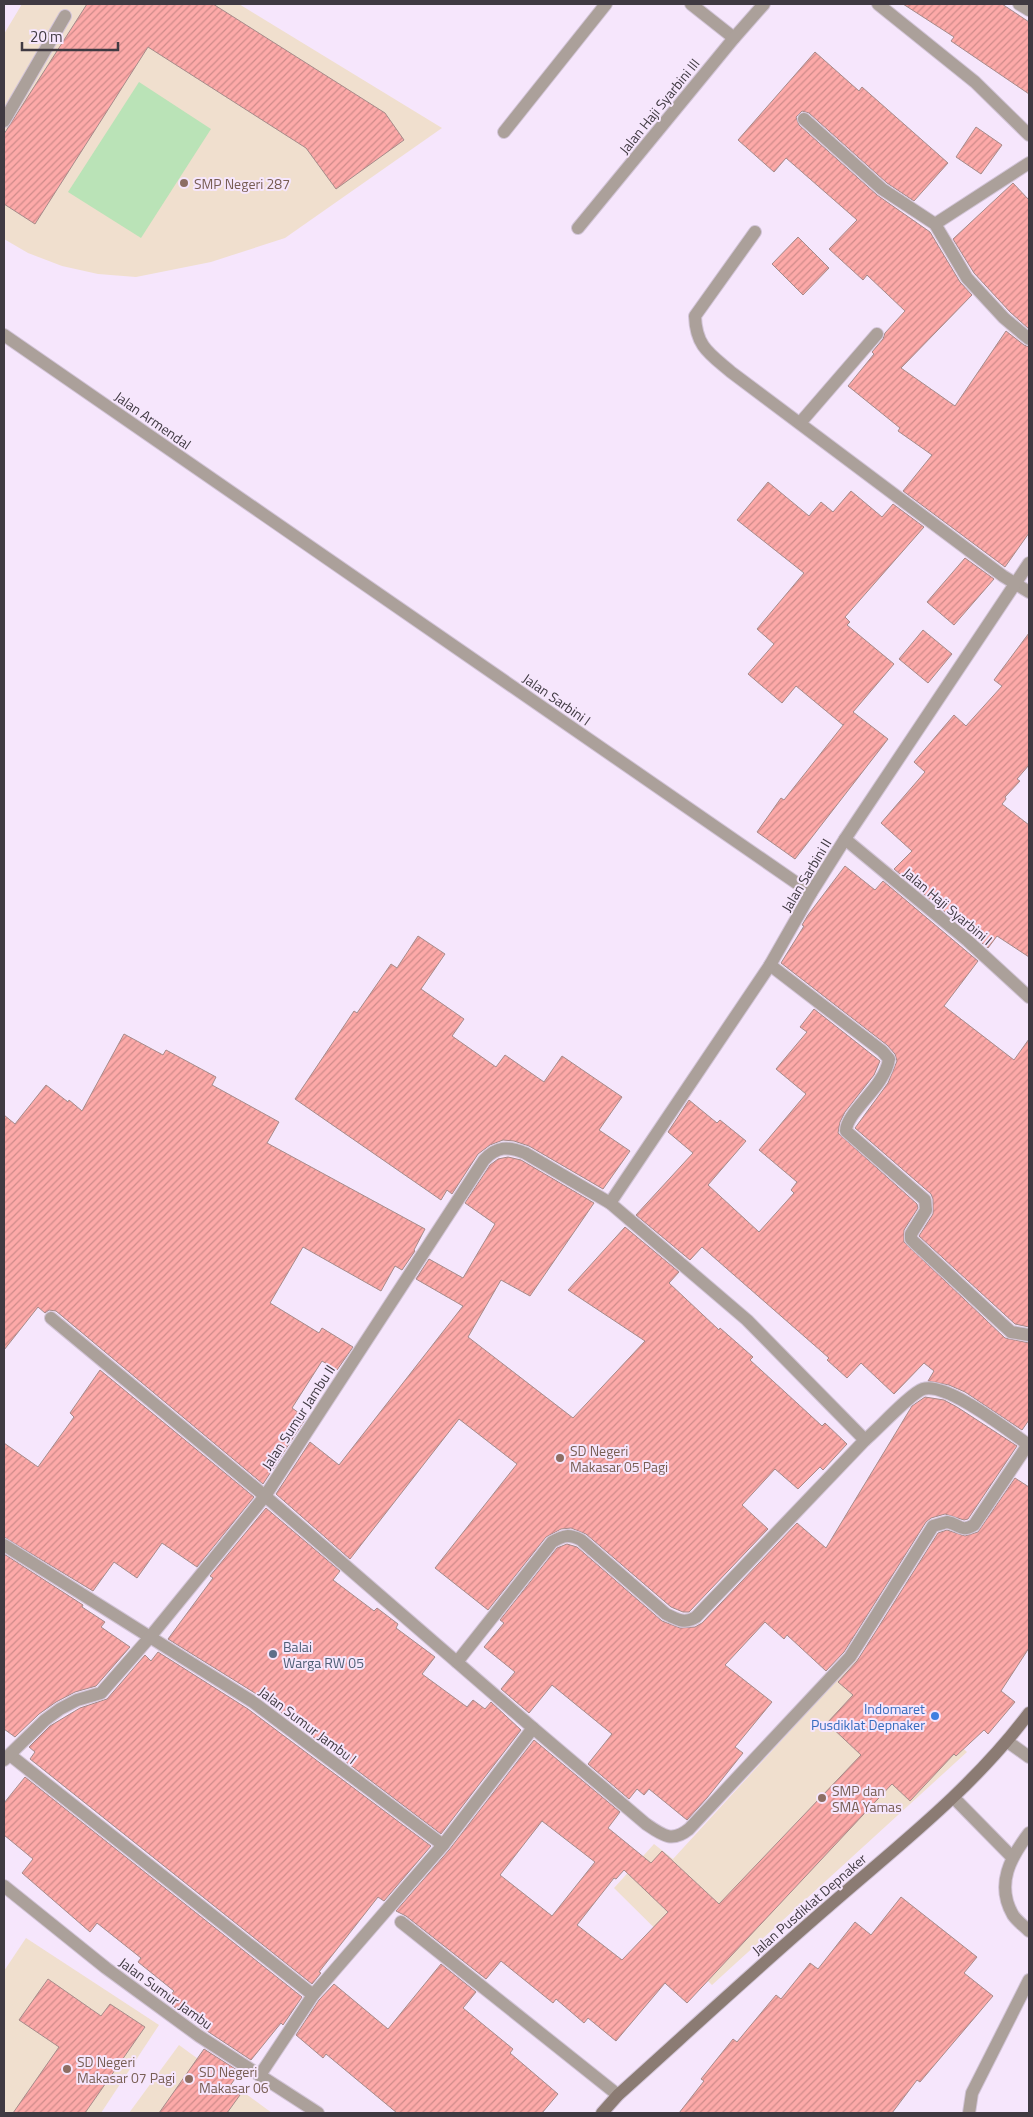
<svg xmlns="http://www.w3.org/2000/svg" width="1033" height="2117" font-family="'Titillium Web',sans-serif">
	<defs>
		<pattern id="building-hatch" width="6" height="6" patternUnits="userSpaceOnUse" patternTransform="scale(1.25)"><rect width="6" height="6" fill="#fda9a8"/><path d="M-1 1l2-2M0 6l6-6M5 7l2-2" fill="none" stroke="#ce8b8a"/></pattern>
	</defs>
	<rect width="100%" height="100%" fill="#f6e6fc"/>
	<g fill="#f0dfce">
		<polygon points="22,4 239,4 442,128 285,238 211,262 136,277 98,274 62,266 28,253 4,239 4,34"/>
		<polygon points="857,1658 929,1716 967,1752 712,1985 614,1888 654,1844 673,1859"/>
		<polygon points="26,1938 159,2025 101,2113 4,2113 4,1971"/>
		<polygon points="179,2045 272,2113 129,2113"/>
	</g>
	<polygon fill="#bae3b7" points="139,82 211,129 141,238 68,192"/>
	<g fill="url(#building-hatch)" stroke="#a68b8a" fill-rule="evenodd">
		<polygon points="87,4 213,4 385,113 404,140 336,189 306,148 148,47 35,224 4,204 4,134"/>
		<polygon points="903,4 1002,4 1029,22 1029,94 951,41 954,37"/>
		<polygon points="815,52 859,91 862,87 948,163 914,201 887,183 809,113 802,111 796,117 799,125 877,195 930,232 960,282 972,295 901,368 955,406 1006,331 1024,345 1029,347 1029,533 1005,567 903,491 932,455 898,431 900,428 848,386 874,354 872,352 883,339 885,333 905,311 867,275 863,280 829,249 857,220 786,158 774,172 738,140"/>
		<polygon points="976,127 1002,145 981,174 956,157"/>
		<polygon points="1013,183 1029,200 1029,329 1010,312 974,273 953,239"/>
		<polygon points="798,237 829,268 803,295 772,264"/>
		<polygon points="768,482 809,516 821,502 833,512 851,491 882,517 893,504 924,527 845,617 850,622 847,625 894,664 853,712 888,739 795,859 757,832 781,798 784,800 844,724 843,725 796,686 782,703 748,674 774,644 757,629 804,573 737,520"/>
		<polygon points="965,558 994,579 954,625 927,602"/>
		<polygon points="923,630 952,654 928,683 899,659"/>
		<polygon points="1029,633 1029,765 1017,779 1020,781 1005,797 1006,799 1002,804 1029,825 1029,957 997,936 988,948 894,869 912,851 881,823 925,772 914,762 954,715 966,726 1002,686 994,680"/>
		<polygon points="845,866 875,890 883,881 978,961 944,1006 1014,1060 1029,1039 1029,1327 1015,1324 919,1236 933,1214 933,1199 931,1194 855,1128 888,1083 897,1061 895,1054 887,1045 781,963 804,926 802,925 808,915"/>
		<polygon points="418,936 445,954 421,989 464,1019 452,1036 496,1067 505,1055 544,1082 562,1056 622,1097 599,1130 630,1151 603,1189 529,1146 514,1141 503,1140 490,1145 478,1154 452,1194 447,1190 441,1200 295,1099 354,1011 357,1013 391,964 397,968"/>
		<polygon points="814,1009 880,1061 874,1075 845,1112 840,1122 838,1133 917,1204 918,1208 904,1230 904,1242 1005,1338 1029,1343 1029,1420 1022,1430 965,1392 949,1385 928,1381 934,1371 924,1363 894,1394 861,1363 847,1378 827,1360 829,1358 702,1247 690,1260 636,1215 693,1153 668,1132 689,1100 717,1123 720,1120 746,1141 708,1185 759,1232 794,1193 791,1190 797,1182 759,1150 806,1094 776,1069 807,1032 800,1027"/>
		<polygon points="124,1034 163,1055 166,1050 216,1077 212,1085 279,1122 267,1143 425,1229 414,1250 415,1251 402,1270 395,1266 381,1291 303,1247 270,1303 319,1333 322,1328 353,1347 337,1370 322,1361 292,1408 306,1418 263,1484 56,1311 49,1310 45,1313 38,1307 4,1350 4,1115 15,1124 46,1085 68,1102 69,1100 82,1111"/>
		<polygon points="508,1157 521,1160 594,1203 530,1296 501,1280 468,1337 573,1418 645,1341 568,1290 625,1227 679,1272 669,1283 719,1330 720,1328 753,1357 750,1360 822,1426 825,1423 847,1444 823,1470 820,1467 798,1489 775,1469 742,1505 768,1529 689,1612 683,1612 671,1607 586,1534 571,1528 561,1529 546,1537 488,1610 435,1568 517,1464 459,1419 350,1559 276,1494 310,1442 339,1465 463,1306 416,1279 429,1259 463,1278 495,1224 465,1203 490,1165 498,1159"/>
		<polygon points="100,1370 254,1497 197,1567 162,1543 137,1578 114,1562 93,1591 4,1537 4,1443 38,1467 74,1417 70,1413"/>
		<polygon points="925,1397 944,1400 957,1407 1017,1446 968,1519 964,1520 945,1514 931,1518 926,1522 844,1652 826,1671 787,1635 784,1639 765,1622 725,1665 772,1702 735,1747 743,1753 707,1798 687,1820 649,1789 644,1795 637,1789 629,1799 588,1764 612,1734 552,1685 529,1713 501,1689 515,1672 484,1647 504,1623 500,1620 557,1548 567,1544 577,1547 662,1621 680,1628 695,1627 702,1623 797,1523 826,1548 912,1406"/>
		<path d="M1015 1478 1029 1487V1648L1001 1691 1015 1702 988 1734 984 1730 956 1756 954 1754 910 1801 892 1784 687 2003 665 1983 616 2041 588 2018 584 2023 556 1999 553 2003 501 1961 486 1979 406 1916 396 1911 449 1850 534 1740 620 1812 608 1828 651 1863 662 1851 719 1904 861 1755 827 1723 853 1695 838 1682 857 1661 938 1533 947 1530 965 1536 978 1532ZM542 1821 595 1862 552 1916 500 1875ZM624 1870 668 1912 622 1960 577 1925 614 1878 616 1879Z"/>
		<polygon points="266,1508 340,1571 333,1580 374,1611 377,1608 398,1624 396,1628 435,1657 422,1674 467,1707 473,1700 485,1709 491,1702 521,1730 441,1834 258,1695 168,1639 213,1578 210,1576"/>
		<polygon points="4,1554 83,1605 82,1607 105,1622 101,1627 130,1647 96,1686 75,1692 56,1702 39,1714 15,1737 4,1729"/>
		<polygon points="158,1652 248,1709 431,1846 384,1901 378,1897 319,1972 321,1973 312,1984 30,1759 35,1752 29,1747 50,1726 80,1708 107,1699 145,1655 151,1661"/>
		<polygon points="25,1777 302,1997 283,2025 281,2023 251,2060 204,2029 166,2001 174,1991 138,1962 141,1958 97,1923 90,1932 22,1873 33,1859 4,1835 4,1803"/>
		<polygon points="901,1897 977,1957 964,1973 993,1996 920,2082 917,2080 892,2113 679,2113 704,2081 701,2079 733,2039 737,2042 776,1995 781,1999 810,1963 818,1969 855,1922 871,1935"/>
		<polygon points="441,1964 476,1992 463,2008 513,2049 510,2053 558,2094 542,2113 397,2113 326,2054 323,2058 296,2035 319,2000 334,1984 388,2029"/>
		<polygon points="48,1979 101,2016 110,2004 145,2027 85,2113 13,2113 59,2047 19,2020"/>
		<polygon points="204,2049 240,2072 229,2087 240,2095 227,2113 159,2113"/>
	</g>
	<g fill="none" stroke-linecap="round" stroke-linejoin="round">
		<g stroke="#d2c4d7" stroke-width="14">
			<g id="lane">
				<polyline points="4,121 65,16"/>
				<polyline points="1008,1742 1029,1757"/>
				<polyline points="954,1798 1012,1857"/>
				<path d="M1029 1833C1011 1857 995 1884 1013 1915 1017 1921 1024 1926 1029 1931"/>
				<polyline points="969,2113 972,2093 1029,1980"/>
			</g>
		</g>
		<g stroke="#d2c4d7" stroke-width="14">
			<g id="street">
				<polyline points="691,4 734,38"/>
				<polyline points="878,4 975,82 1029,135"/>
				<polyline points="1019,4 1029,10"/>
				<polyline points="804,119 882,189 935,224 967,278 1004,318 1029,339"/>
				<polyline points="504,132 606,4"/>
				<polyline points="935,224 1029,163"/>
				<polyline points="578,228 734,38 764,4"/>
				<path d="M755 232 695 316C696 347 710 354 731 372L1003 576 1029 592"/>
				<polyline points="4,335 811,893"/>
				<polyline points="800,423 877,334"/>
				<polyline points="845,839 968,941 1029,997"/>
				<path d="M770 965 882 1051 889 1059C885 1087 846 1112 846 1131L925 1200 926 1210 911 1234V1239L915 1243 1011 1332 1029 1335"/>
				<polyline points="610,1203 770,965 811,893 845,839 1029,563"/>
				<path d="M51 1318 265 1496 533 1728 646 1824C662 1835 672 1843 689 1829L850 1657 933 1526 947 1522C960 1524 960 1533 974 1525L1029 1443"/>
				<path d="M865 1440C877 1430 911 1393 923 1389 947 1382 1007 1430 1029 1445"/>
				<polyline points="4,1545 253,1702 443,1845"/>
				<polyline points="10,1755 313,1995"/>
				<path d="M4 1760 45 1720 60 1709 77 1700 101 1693 150 1637 265 1496 484 1160C497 1146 508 1146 525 1153L610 1203 747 1320 865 1440 696 1617C685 1624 678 1620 666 1614L581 1540C569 1534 564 1535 552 1542L457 1662"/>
				<polyline points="4,1886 106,1968 199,2036 318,2113"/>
				<polyline points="401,1922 618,2095"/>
				<polyline points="260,2075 313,1995 443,1845 533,1728"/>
			</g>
		</g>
		<g stroke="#d2c4d7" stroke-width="14">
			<path id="secondary" d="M602 2113 618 2095C688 2032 757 1968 829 1906 899 1845 973 1788 1029 1713"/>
		</g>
		<use href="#lane" stroke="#aba09a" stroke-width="12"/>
		<use href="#street" stroke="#aba09a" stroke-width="12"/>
		<use href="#secondary" stroke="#8b7b73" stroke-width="12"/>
	</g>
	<g fill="#8d6e63" stroke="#f6e6fc" stroke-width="2">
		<circle cx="184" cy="183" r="5"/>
		<circle cx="560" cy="1458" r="5"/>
		<circle cx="822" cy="1798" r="5"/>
		<circle cx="67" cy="2069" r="5"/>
		<circle cx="189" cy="2079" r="5"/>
	</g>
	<circle fill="#5c6f8a" stroke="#f6e6fc" stroke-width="2" cx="273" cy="1654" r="5"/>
	<circle fill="#3f7fe0" stroke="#f6e6fc" stroke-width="2" cx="935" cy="1716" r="5"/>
	<g text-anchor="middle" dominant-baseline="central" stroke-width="4" stroke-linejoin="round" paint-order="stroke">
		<g font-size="14" fill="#403a42" stroke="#f6e6fc">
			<text transform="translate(659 106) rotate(-51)">Jalan Haji Syarbini III</text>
			<text transform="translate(153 420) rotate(35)">Jalan Armendal</text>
			<text transform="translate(557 699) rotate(35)">Jalan Sarbini I</text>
			<text transform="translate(806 875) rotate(-59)">Jalan Sarbini II</text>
			<text transform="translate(948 906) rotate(40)">Jalan Haji Syarbini I</text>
			<text transform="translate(298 1417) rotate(-57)">Jalan Sumur Jambu II</text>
			<text transform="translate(308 1725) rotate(37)">Jalan Sumur Jambu I</text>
			<text transform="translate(809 1904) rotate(-41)">Jalan Pusdiklat Depnaker</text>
			<text transform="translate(166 1993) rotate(36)">Jalan Sumur Jambu</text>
		</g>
		<g font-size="14" fill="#785e54" stroke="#f6e6fc" text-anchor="start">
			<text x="194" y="183">SMP Negeri 287</text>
			<text x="570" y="1450">SD Negeri<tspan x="570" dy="16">Makasar 05 Pagi</tspan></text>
			<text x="832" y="1790">SMP dan<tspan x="832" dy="16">SMA Yamas</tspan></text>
			<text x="77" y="2061">SD Negeri<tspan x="77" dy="16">Makasar 07 Pagi</tspan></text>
			<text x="199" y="2071">SD Negeri<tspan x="199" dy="16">Makasar 06</tspan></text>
		</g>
		<g font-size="14" fill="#4e5e75" stroke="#f6e6fc" text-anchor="start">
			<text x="283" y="1646">Balai<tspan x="283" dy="16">Warga RW 05</tspan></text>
		</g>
		<g font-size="14" fill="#366cbe" stroke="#f6e6fc" text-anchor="end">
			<text x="925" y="1708">Indomaret<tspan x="925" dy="16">Pusdiklat Depnaker</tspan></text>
		</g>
	</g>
	<rect width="1033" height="2117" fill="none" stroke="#403a42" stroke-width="10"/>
	<path d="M22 42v8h96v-8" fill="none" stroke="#403a42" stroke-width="2.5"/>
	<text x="30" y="42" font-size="15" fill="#403a42" stroke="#f6e6fc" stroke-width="4" paint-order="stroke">20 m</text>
</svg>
